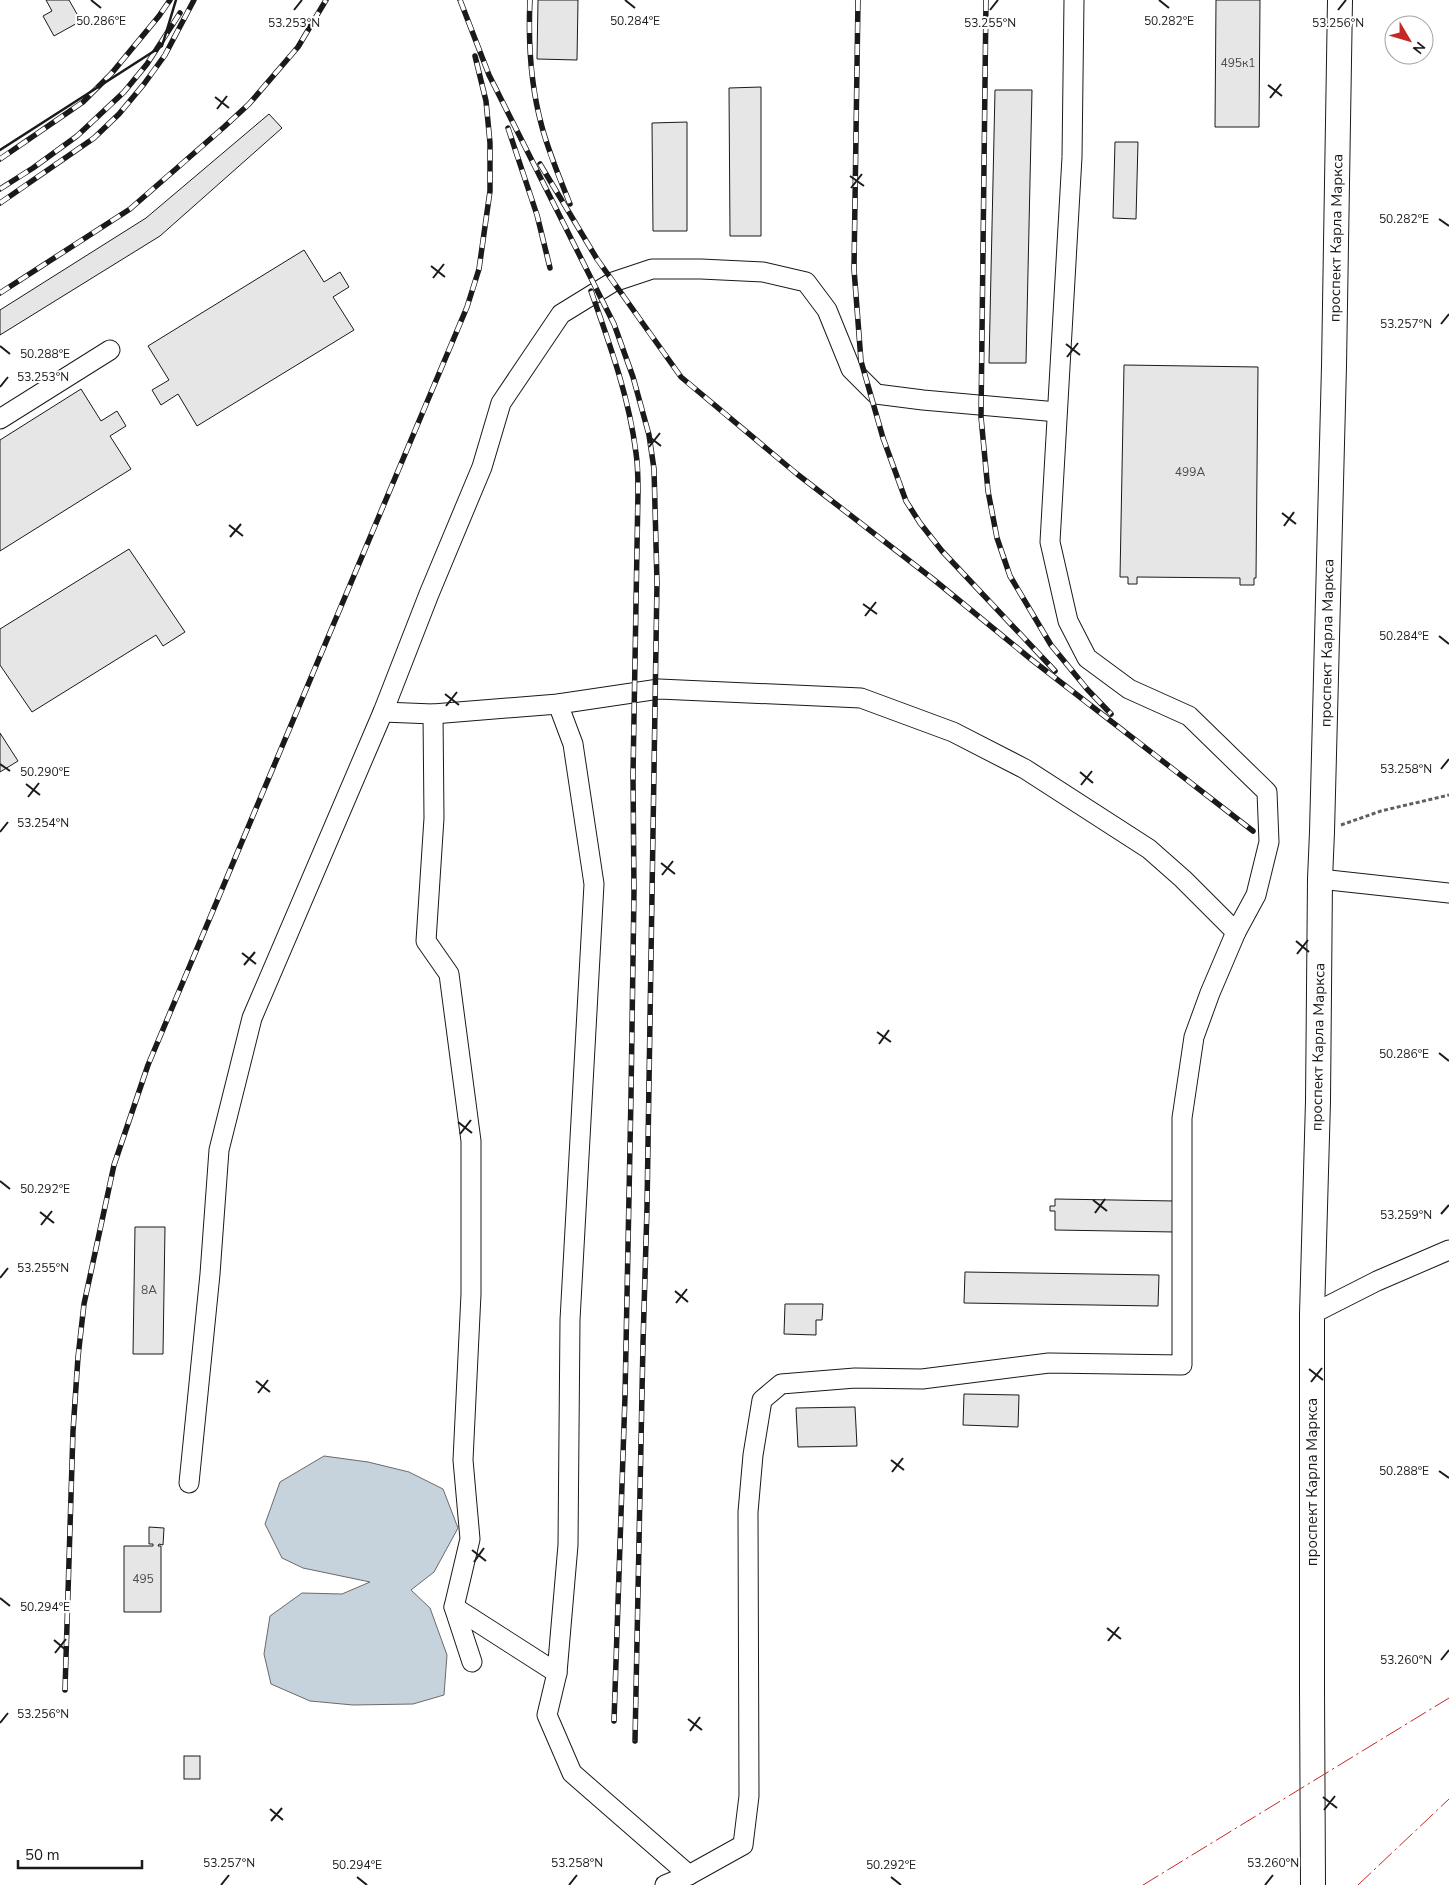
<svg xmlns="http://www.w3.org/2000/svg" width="1449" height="1885" font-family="'Nunito Sans',sans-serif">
	<rect width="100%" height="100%" fill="#fff"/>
	<polygon fill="#c6d2dc" stroke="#6a6a6a" points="324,1456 368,1462 409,1472 443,1489 458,1528 434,1572 411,1590 430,1608 447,1655 444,1695 413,1704 353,1705 310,1701 271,1684 264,1654 270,1616 302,1593 342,1594 370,1582 303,1568 282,1558 265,1524 280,1482"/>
	<g fill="#e6e6e6" stroke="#1a1a1a">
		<polygon points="46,0 69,0 81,21 54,36 43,16 52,11"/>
		<polygon points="538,0 578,0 577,60 537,59"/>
		<polygon points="1216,0 1260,0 1259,127 1215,127"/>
		<polygon points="761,87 761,236 730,236 729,88"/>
		<polygon points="995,90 1032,90 1026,363 989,363"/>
		<polygon points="269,114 282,128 160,236 0,335 0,310 146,218"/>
		<polygon points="687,122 687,231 653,231 652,123"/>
		<polygon points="1115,142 1138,142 1136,219 1113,218"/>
		<polygon points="304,250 324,282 340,272 349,287 333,297 354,330 197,426 178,394 161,405 152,390 169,380 148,346"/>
		<polygon points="1124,365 1258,367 1256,578 1254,578 1254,585 1240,585 1240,578 1137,577 1137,584 1128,584 1128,577 1120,577"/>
		<polygon points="81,389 101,421 117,411 126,426 110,436 131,469 0,551 0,440"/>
		<polygon points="129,549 185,632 163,646 156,635 32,712 0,665 0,629"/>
		<polygon points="0,733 18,761 0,772"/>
		<polygon points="1055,1199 1175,1201 1175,1232 1055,1230 1055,1211 1050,1211 1050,1206 1055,1206"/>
		<polygon points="135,1227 165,1227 163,1354 133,1354"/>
		<polygon points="965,1272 1159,1275 1158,1306 964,1303"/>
		<polygon points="785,1304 823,1304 822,1320 816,1320 816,1335 784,1334"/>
		<polygon points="964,1394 1019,1395 1018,1427 963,1425"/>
		<polygon points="855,1407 857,1446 798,1447 796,1408"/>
		<polygon points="149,1527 164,1528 163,1545 159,1544 158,1546 161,1546 161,1612 124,1612 124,1546 153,1546 153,1544 149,1544"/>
		<rect x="184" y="1756" width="16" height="23"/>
	</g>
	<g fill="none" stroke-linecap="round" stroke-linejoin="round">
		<g stroke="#1a1a1a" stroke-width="21">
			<g id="minor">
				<polyline points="0,419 110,350"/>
				<polyline points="558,704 573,744 594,884 570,1320 568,1545 557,1673 547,1715 572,1773 689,1875"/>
				<polyline points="383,712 433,714 558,704 659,689 861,698 953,732 1025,769 1149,849 1183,879 1236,932"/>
				<polyline points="433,714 434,818 426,941 449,974 471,1141 471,1294 463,1460 470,1539 454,1607 472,1662"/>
				<polyline points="1320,879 1449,893"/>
				<polyline points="1312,1314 1377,1281 1449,1250"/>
				<polyline points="189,1483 210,1274 219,1150 252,1018 383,712 429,594 482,467 501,403 561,314 613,282 652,269 701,269 763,272 806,282 827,310 851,369 876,394 923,400 1057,412"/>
				<polyline points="454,1607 557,1673"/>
				<polyline points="665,1885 689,1875 743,1845 749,1796 748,1512 753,1455 762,1400 781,1384 855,1378 922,1379 1049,1363 1182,1365 1182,1118 1194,1037 1210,993 1236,932 1256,895 1269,842 1267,792 1189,716 1129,689 1087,658 1068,621 1050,542 1072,157 1074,0"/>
			</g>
		</g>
		<g stroke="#1a1a1a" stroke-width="26">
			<polyline id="major" points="1313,1885 1312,1690 1312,1314 1318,1101 1320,879 1322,832 1334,366 1340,0"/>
		</g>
		<polyline stroke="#5f5f5f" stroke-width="3" stroke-dasharray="4 2.5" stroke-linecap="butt" points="1341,825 1381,811 1449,795"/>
		<use href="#minor" stroke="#fff" stroke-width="19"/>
		<use href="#major" stroke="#fff" stroke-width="24"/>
		<g stroke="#1a1a1a" stroke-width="5.5">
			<g id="rail">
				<polyline points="460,0 489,75 614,324 633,377 649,435 654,469 657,582 647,1208 643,1343 635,1741"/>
				<path d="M530 0C528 42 531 87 542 127 549 153 560 179 570 204"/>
				<polyline points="858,0 854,269 861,361 883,438 906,501 920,523 942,551 1055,671"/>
				<polyline points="986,0 981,417 988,491 997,538 1010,576 1051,645 1087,689 1111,714"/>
				<polyline points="508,128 537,215 550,268"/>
				<polyline points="0,159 83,102 111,74 159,16 170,0"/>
				<polyline points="540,164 597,259 681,377 797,474 933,579 1032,660 1253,831"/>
				<polyline points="0,189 33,168 77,136 124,92 147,64 180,13"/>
				<polyline points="0,203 94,138 119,114 144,84 165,55 194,0"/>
				<path d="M591 291C610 345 629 397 636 453 638 466 638 479 638 491L633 775 634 891 631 1096 625 1396 614 1721"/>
				<polyline points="0,293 130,209 224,127 249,104 298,47 326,0"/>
				<polyline points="65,1690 73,1431 78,1357 84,1304 114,1165 148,1065 467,307 479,269 490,191 490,143 486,101 475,56"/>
			</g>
		</g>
		<use href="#rail" stroke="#fff" stroke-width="4" stroke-dasharray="11" stroke-linecap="butt"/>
		<polyline stroke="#1a1a1a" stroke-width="2.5" points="0,150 162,46 176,0"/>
		<g stroke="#c62828" stroke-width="1" stroke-dasharray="18 4 2.5 4" stroke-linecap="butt">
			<polyline points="1143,1885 1449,1698"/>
			<polyline points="1358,1885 1449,1799"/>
		</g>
	</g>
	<path fill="none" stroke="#1a1a1a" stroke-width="2" d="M91 0 101 8M625 0 635 8M1159 0 1169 8M294 10 302 0M990 10 998 0M1338 10 1346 0M1268 85 1282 96M215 97 229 108M1270 98 1281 84M217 109 227 96M850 176 864 186M851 188 862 174M1439 219 1449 226M431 266 445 277M433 278 444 264M1441 324 1449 314M1066 344 1080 355M0 346 10 354M1067 357 1078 343M0 387 8 377M647 435 661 446M649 447 660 433M1282 513 1296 524M229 525 243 536M1284 526 1294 512M230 537 241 524M863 604 877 614M865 616 876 602M1439 636 1449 644M445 694 459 705M446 706 457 692M0 764 10 771M1441 769 1449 759M1080 772 1093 783M26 784 40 795M1081 785 1092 771M28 797 39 783M0 832 8 822M661 863 675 874M662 875 673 861M1296 941 1309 952M242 953 256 964M1297 954 1308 940M244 965 255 952M877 1032 891 1042M879 1044 889 1030M1439 1053 1449 1061M458 1122 472 1133M460 1134 471 1120M0 1181 10 1189M1093 1200 1107 1211M40 1212 54 1223M1095 1213 1105 1199M1441 1214 1449 1205M41 1225 52 1211M0 1278 8 1268M675 1291 688 1302M676 1303 687 1289M1309 1369 1323 1380M256 1381 270 1392M1311 1382 1322 1368M258 1393 268 1380M891 1460 904 1470M1439 1471 1449 1478M892 1472 903 1458M472 1550 486 1561M474 1562 484 1548M0 1598 10 1606M1107 1628 1121 1639M54 1640 67 1651M1108 1641 1119 1627M55 1653 66 1639M1441 1660 1449 1650M688 1719 702 1730M0 1723 8 1713M690 1731 700 1717M1323 1797 1337 1808M270 1809 283 1820M1324 1810 1335 1796M271 1821 282 1808M357 1877 367 1885M891 1877 901 1885M221 1885 229 1875M569 1885 577 1875M1265 1885 1273 1875"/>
	<g text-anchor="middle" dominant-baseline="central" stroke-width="4" stroke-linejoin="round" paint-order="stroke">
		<g font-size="12" fill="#4d4d4d">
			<text x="1238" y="63">495к1</text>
			<text x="1190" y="472">499А</text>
			<text x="149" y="1290">8А</text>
			<text x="143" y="1579">495</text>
		</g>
		<g font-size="15" fill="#1a1a1a" stroke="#fff">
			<text transform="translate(1336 238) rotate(-89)">проспект Карла Маркса</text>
			<text transform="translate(1327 643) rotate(-89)">проспект Карла Маркса</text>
			<text transform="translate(1318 1047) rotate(-89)">проспект Карла Маркса</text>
			<text transform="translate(1312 1482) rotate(-90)">проспект Карла Маркса</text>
		</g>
	</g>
	<g font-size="12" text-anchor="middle" fill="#1a1a1a" stroke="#fff" stroke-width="4" stroke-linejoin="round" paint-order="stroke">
		<text x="101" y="25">50.286°E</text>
		<text x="635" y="25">50.284°E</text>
		<text x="1169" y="25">50.282°E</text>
		<text x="990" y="27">53.255°N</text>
		<text x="294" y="27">53.253°N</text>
		<text x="1338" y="27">53.256°N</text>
		<text x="1404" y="223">50.282°E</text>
		<text x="1406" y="328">53.257°N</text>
		<text x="45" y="358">50.288°E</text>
		<text x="43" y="381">53.253°N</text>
		<text x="1404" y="640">50.284°E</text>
		<text x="1406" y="773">53.258°N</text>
		<text x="45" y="776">50.290°E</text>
		<text x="43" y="827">53.254°N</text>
		<text x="1404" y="1058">50.286°E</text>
		<text x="45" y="1193">50.292°E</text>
		<text x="1406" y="1219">53.259°N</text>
		<text x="43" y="1272">53.255°N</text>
		<text x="1404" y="1475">50.288°E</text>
		<text x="45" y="1611">50.294°E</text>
		<text x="1406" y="1664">53.260°N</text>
		<text x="43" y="1718">53.256°N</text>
		<text x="229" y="1867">53.257°N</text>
		<text x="577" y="1867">53.258°N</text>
		<text x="1273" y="1867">53.260°N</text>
		<text x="357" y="1869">50.294°E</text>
		<text x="891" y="1869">50.292°E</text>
	</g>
	<g transform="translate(1409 40) rotate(128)"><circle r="24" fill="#ffffff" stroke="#a3a3a3"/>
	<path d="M0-4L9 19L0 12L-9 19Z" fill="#c62828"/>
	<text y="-8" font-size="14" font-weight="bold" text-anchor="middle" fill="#1a1a1a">N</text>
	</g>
	<path d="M18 1860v8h124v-8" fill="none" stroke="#1a1a1a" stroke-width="2.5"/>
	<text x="25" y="1860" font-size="15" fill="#1a1a1a" stroke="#ffffff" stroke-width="4" paint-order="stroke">50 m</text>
</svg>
